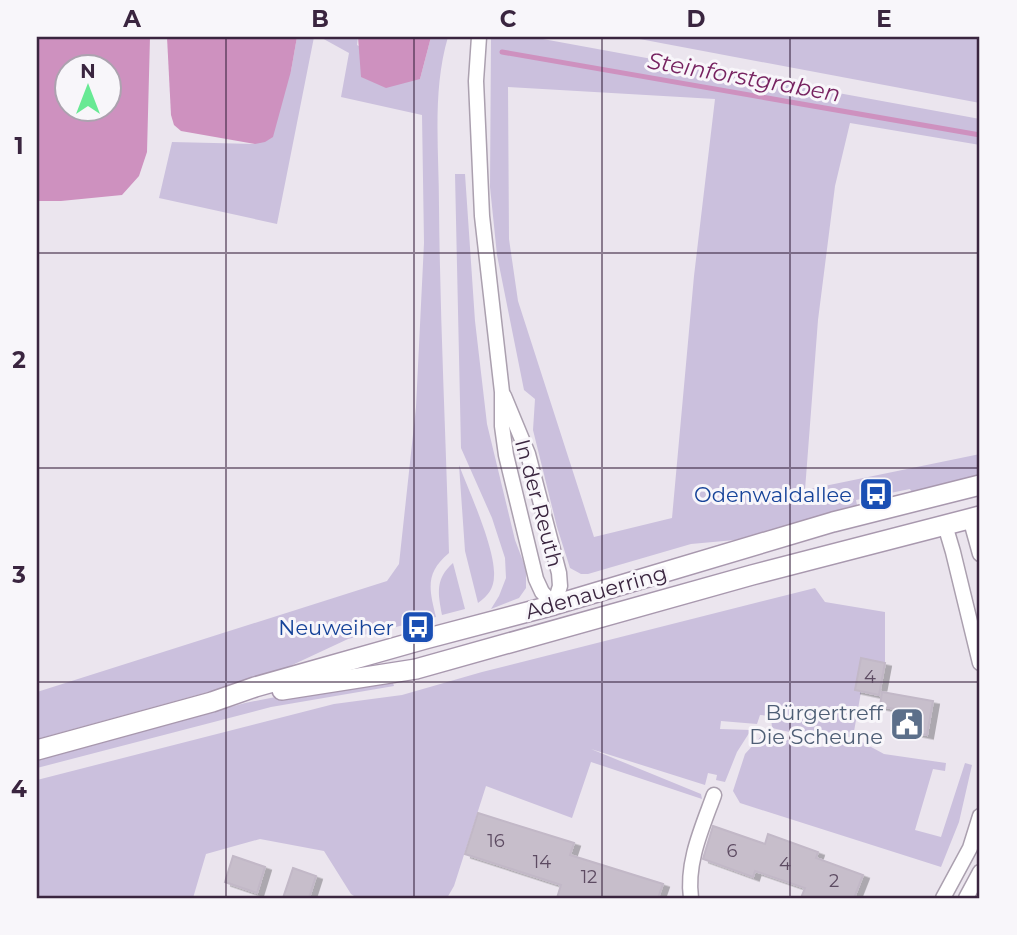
<svg xmlns="http://www.w3.org/2000/svg" width="1017" height="935" font-family="Montserrat,sans-serif">
	<defs>
		<filter id="shadow"><feDropShadow dx="6" dy="3.5" stdDeviation="0" flood-color="#0004"/></filter>
	</defs>
	<rect width="100%" height="100%" fill="#ebe5ee"/>
	<g fill="#cbc0dd" fill-rule="evenodd">
		<polygon points="297,37 314,37 277,224 159,198 172,142 255,144 291,71"/>
		<path d="M320 37H358L357 45 420 79 431 37H448C432 91 439 150 439 206 440 322 446 438 449 553 425 573 429 589 436 617L348 639 273 674 37 739V692L387 581 399 564 416 407 424 243 422 115 341 97 349 53Z"/>
		<path d="M491 37H532L980 119V145L850 123 835 186 818 320 805 490 980 454V476L912 493 910 489 856 500 857 505 735 540 691 544 588 574H581L570 568 557 527 533 430 535 399 524 390 497 255 490 187ZM508 87 715 99 694 276 672 518 594 537 518 301 509 239Z"/>
		<polygon points="629,37 980,37 980,103"/>
		<polygon points="455,174 465,174 475,321 487,424 515,540 526,569 526,588 519,598 491,609 499,596 506,578 505,558 492,518 461,448"/>
		<path d="M459 465C469 491 496 550 494 576 494 588 488 596 478 603L465 551Z"/>
		<path d="M453 563 465 609 442 615C438 593 435 579 453 563Z"/>
		<polygon points="815,588 825,602 885,612 885,663 861,659 855,690 861,692 853,737 811,737 772,728 771,716 760,715 757,724 721,721 720,729 751,730 737,752 725,782 716,780 717,775 708,773 705,785 591,749 701,794 702,799 591,762 572,818 486,786 454,886 447,898 357,898 351,894 324,851 260,839 206,854 193,898 37,898 37,780 334,704 402,695 482,672"/>
		<polygon points="393,683 394,686 271,707 37,768 37,760 245,703 296,693"/>
		<polygon points="765,732 810,748 862,742 884,754 946,763 945,771 933,769 915,830 941,837 965,763 972,765 959,822 941,867 740,803 733,791 745,754"/>
	</g>
	<g fill="#ce91bf" fill-rule="evenodd">
		<path d="M37 37H150L147 152 139 176 122 195 61 201H37ZM66 66H108V108H66Z"/>
		<polygon points="167,37 297,37 291,71 273,137 265,142 255,144 181,131 174,125 171,115"/>
		<polygon points="358,37 431,37 420,79 386,88 361,77"/>
	</g>
	<g fill="none" stroke-linecap="round" stroke-linejoin="round">
		<polyline stroke="#ce91bf" stroke-width="5" points="502,52 980,135"/>
	</g>
	<g fill="#c7becb" stroke="#c2b8c7" stroke-width="2" filter="url(#shadow)">
		<polygon points="861,658 885,663 879,695 855,690"/>
		<polygon points="882,692 933,701 927,735 897,729 900,710 880,706"/>
		<polygon points="478,813 574,843 570,855 663,884 658,898 557,898 561,885 465,854"/>
		<polygon points="713,826 765,844 768,834 818,852 816,858 863,875 854,898 801,898 805,888 755,871 753,877 703,859"/>
		<polygon points="233,856 265,867 257,893 225,882"/>
		<polygon points="293,868 316,876 309,898 283,898"/>
	</g>
	<g fill="none" stroke-linecap="round" stroke-linejoin="round">
		<g stroke="#aba0af" stroke-width="17">
			<g id="street">
				<polyline points="479,37 476,81 482,216 502,392 502,426 506,455 536,579 542,592 554,605"/>
				<polyline points="504,396 528,454 559,573 560,586 554,605"/>
				<polyline points="970,518 980,554"/>
				<polyline points="945,525 953,552 980,663"/>
				<path d="M691 898C686 863 702 828 714 795"/>
				<polyline points="943,898 970,848 980,816"/>
				<polyline points="966,898 980,872"/>
			</g>
		</g>
		<g stroke="#a898ae" stroke-width="22">
			<g id="secondary">
				<polyline points="282,690 416,669 752,575 980,516"/>
				<polyline points="37,750 212,702 255,687 425,639 554,605 833,522 980,485"/>
			</g>
		</g>
		<use href="#street" stroke="#fff" stroke-width="14"/>
		<use href="#secondary" stroke="#fff" stroke-width="19"/>
	</g>
	<path fill="none" stroke="#3a253f" stroke-width="2" stroke-opacity="0.55" d="M226 37V898M414 37V898M602 37V898M790 37V898M37 253H980M37 468H980M37 682H980"/>
	<defs>
		<g id="bus-square" transform="scale(1.75)"><rect x="-9" y="-9" width="18" height="18" rx="4" fill="#1a4fb4" stroke="#f8f6fa"/><path d="M-5-6H5V4H4V6H2V4H-2V6H-4V4H-5ZM-3.5-4V0h7V-4ZM-3.5 1.2v1.5H-2V1.2ZM2 1.2v1.5H3.5V1.2Z" fill="#fff"/></g>
		<g id="civic-square" transform="scale(1.75)"><rect x="-9" y="-9" width="18" height="18" rx="4" fill="#5c6f8a" stroke="#f8f6fa"/><path d="M-.6-6.5H3V-4.5H.6V-3L4-1V1h2V6H-6V1h2V-1L-.6-3ZM-1.2 2.5V6h2.4V2.5Z" fill="#fff"/></g>
	</defs>
	<g fill-rule="evenodd">
		<use href="#bus-square" x="876" y="494"/>
		<use href="#bus-square" x="418" y="627"/>
		<use href="#civic-square" x="907" y="724"/>
	</g>
	<g text-anchor="middle" dominant-baseline="central" stroke-width="6" stroke-linejoin="round" paint-order="stroke">
		<g font-size="18" fill="#5d4b62">
			<text x="870" y="677">4</text>
			<text x="496" y="841">16</text>
			<text x="732" y="851">6</text>
			<text x="542" y="862">14</text>
			<text x="785" y="864">4</text>
			<text x="589" y="877">12</text>
			<text x="834" y="881">2</text>
		</g>
		<g font-size="21" fill="#164399" stroke="#f8f6fa" text-anchor="end">
			<text x="852" y="494">Odenwaldallee</text>
			<text x="394" y="627">Neuweiher</text>
		</g>
		<g font-size="21" fill="#3a253f" stroke="#f8f6fa">
			<text transform="translate(539 503) rotate(75)">In der Reuth</text>
			<text transform="translate(596 592) rotate(-16)">Adenauerring</text>
		</g>
		<g font-size="21" fill="#4e5e75" stroke="#f8f6fa" text-anchor="end">
			<text x="883" y="712">Bürgertreff<tspan x="883" dy="24">Die Scheune</tspan></text>
		</g>
		<g font-size="23" font-style="italic" fill="#772361" stroke="#f8f6fa">
			<text transform="translate(744 77) rotate(10)">Steinforstgraben</text>
		</g>
	</g>
	<rect width="1017" height="935" fill="none" stroke="#f8f6fa" stroke-width="77"/>
	<g transform="translate(88 88)"><circle r="33" fill="#f8f6fa" stroke="#aca2af" stroke-width="2"/>
	<path d="M0-5L12 26L0 18L-12 26Z" fill="#68e994"/>
	<text y="-10" font-size="19" font-weight="bold" text-anchor="middle" fill="#3a253f">N</text>
	</g>
	<rect x="38" y="38" width="940" height="859" fill="none" stroke="#3a253f" stroke-width="2.5"/>
	<g font-size="23" text-anchor="middle" font-weight="bold" fill="#3a253f">
		<text x="132" y="27">A</text>
		<text x="320" y="27">B</text>
		<text x="508" y="27">C</text>
		<text x="696" y="27">D</text>
		<text x="884" y="27">E</text>
		<text x="19" y="154">1</text>
		<text x="19" y="368">2</text>
		<text x="19" y="583">3</text>
		<text x="19" y="797">4</text>
	</g>
</svg>
